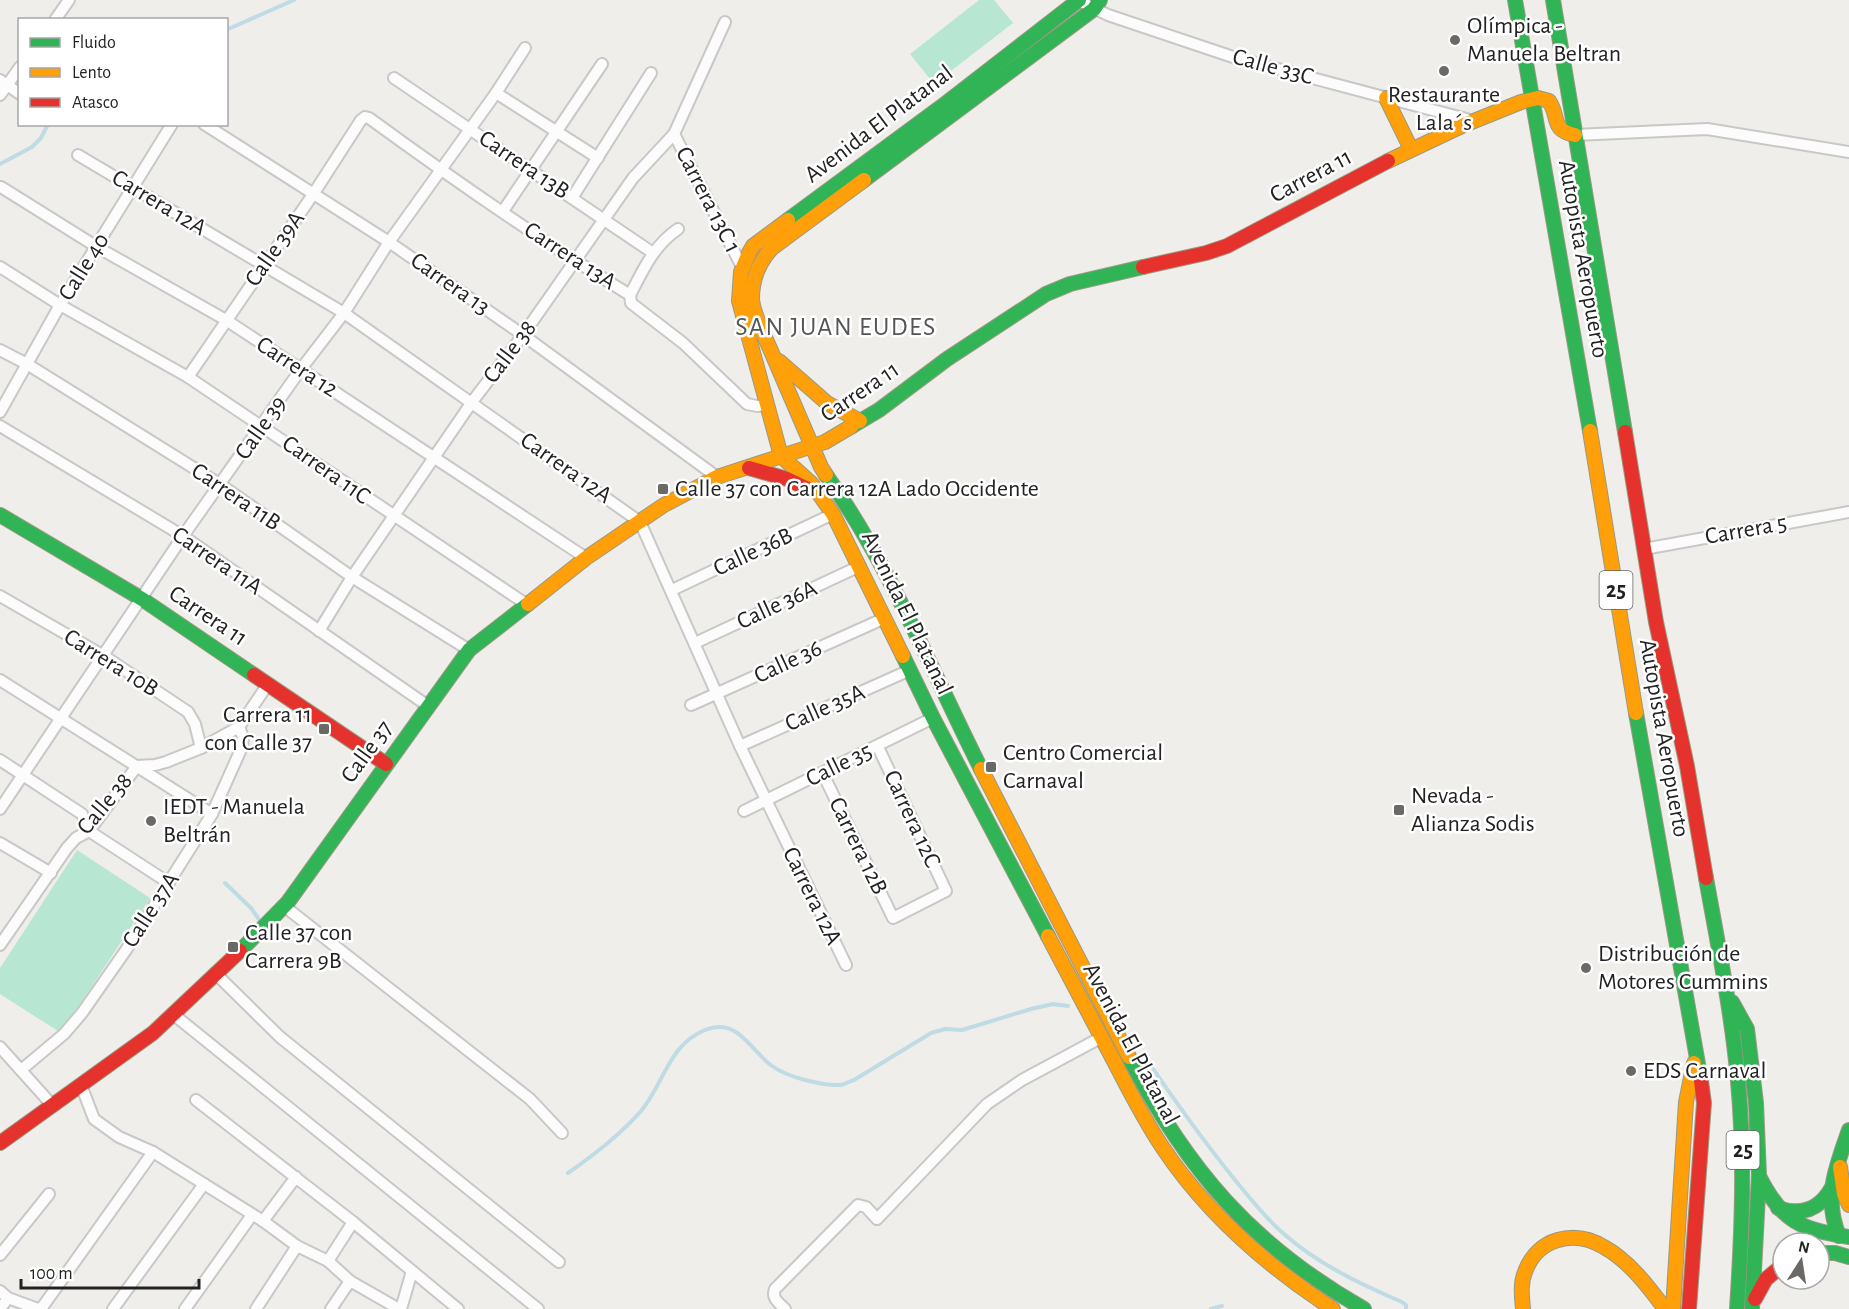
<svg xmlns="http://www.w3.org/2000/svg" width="1849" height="1309" font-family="'Alegreya Sans',sans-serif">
	<rect width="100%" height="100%" fill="#f0eeeb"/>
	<g fill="#b7e6d2">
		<polygon points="979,0 994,0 1013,23 934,84 910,54"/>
		<polygon points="77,850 150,898 61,1033 0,994 0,968"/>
	</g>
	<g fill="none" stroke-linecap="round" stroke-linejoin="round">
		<g stroke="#bfdbe3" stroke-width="4">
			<polyline points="226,30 294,0"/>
			<polyline points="0,164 32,147 41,138 48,124"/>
			<polyline points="225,883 251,908 260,921"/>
			<path d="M1143 1054C1172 1097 1202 1139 1235 1180 1250 1198 1265 1218 1284 1234 1318 1264 1360 1284 1402 1302L1406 1305V1309"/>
			<path d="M568 1173C594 1155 620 1135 641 1111 664 1084 668 1045 705 1030 738 1017 750 1050 772 1066 787 1077 822 1086 841 1085 845 1084 850 1081 854 1080L931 1033 945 1029 962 1030 1031 1009 1053 1004 1068 1006"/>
			<polyline points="1211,1309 1222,1306"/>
		</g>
		<g stroke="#c9c8c7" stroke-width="14">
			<g id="street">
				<polyline points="1077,0 1108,15 1233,57 1474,121"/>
				<polyline points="55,20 69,0"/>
				<polyline points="394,78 653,253"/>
				<polyline points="0,80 20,94"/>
				<polyline points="496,93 598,158"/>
				<polyline points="0,95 20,67"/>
				<polyline points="204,124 389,242 523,335 717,477"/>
				<polyline points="674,134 741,265"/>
				<polyline points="1575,135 1707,129 1849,152"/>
				<polyline points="78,155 344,313 640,522 740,746 846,965"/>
				<polyline points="1,187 97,247 226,320 586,558"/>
				<polyline points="572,198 651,73"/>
				<polyline points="503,211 602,64"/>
				<polyline points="0,267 60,305 188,377 526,604"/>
				<path d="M630 295C643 270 654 245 678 229"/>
				<polyline points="0,350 27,364 221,485 352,577 469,650"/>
				<path d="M188 377 314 193 361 120 365 117 369 118C454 180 540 240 630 295L631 303 683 343 747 404 757 406 767 405"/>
				<polyline points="0,412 60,305 172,124"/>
				<polyline points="0,426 183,536 428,706"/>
				<polyline points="1644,549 1849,512"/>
				<polyline points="672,590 833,514"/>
				<polyline points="0,596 104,656 188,712 195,724 201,748"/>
				<polyline points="319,631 352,577 472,402 523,335 633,178 674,134 725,22"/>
				<polyline points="695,643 860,566"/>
				<polyline points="0,680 212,814"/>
				<polyline points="691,705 885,618"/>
				<polyline points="740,746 910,670"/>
				<polyline points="0,760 82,814 89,831 169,883"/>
				<polyline points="823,774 893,918 946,891 878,747"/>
				<polyline points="0,809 183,536 301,369 344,313 389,242 496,93 525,48"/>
				<polyline points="744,811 933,718"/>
				<polyline points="0,843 51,873"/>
				<polyline points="284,906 530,1099 562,1133"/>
				<polyline points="0,945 67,848 76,838 89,831 137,766 155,765 166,762 201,748 239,727 268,684"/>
				<polyline points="215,973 280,1037 559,1262"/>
				<polyline points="173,1014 538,1309"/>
				<polyline points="0,1047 53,1106"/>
				<polyline points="21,1070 64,1034 82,1013 126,950 212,814 242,747 243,737 239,727"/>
				<polyline points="81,1085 94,1119 119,1137 153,1152 263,1221 297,1246 328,1261 350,1281 399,1309"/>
				<polyline points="196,1100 353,1222 458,1309"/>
				<polyline points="263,1221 296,1177"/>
				<polyline points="0,1255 49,1194"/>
				<polyline points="328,1261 353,1222"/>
				<polyline points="0,1291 8,1298 38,1309"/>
				<polyline points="0,1309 8,1298"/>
				<polyline points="41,1309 153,1152"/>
				<polyline points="113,1309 204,1184"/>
				<polyline points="185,1309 252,1215"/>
				<polyline points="256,1309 297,1246"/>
				<polyline points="331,1309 350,1281"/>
				<polyline points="401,1309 412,1271"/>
				<path d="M785 1309C779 1303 771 1298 775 1289L858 1205 866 1207 877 1219 987 1104 1022 1080 1102 1037"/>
			</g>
		</g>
		<g stroke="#999a82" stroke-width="16">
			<g id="fast">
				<polyline points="1515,0 1590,431"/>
				<polyline points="1553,0 1625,432"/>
				<polyline points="864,180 1094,9 1100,0"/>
				<polyline points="788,220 941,107 1079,0"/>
				<polyline points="852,426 879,410 947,359 1046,294 1070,284 1143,267"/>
				<path d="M826 475C890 565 931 670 981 769"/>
				<polyline points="0,515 142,599 254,675"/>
				<polyline points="903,656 933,718 1048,936"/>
				<polyline points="1636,713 1701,1081"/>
				<path d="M1706 878C1718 945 1732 1013 1738 1081 1745 1157 1742 1233 1737 1309"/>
				<polyline points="240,951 288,902 469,650 528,604"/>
				<polyline points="1732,1002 1747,1029 1756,1103 1759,1175 1752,1309"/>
				<path d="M1129 1057C1187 1170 1252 1245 1364 1309"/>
				<path d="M1759 1176C1782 1222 1800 1229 1849 1237"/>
				<path d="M1778 1208C1801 1216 1819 1210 1831 1189"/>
				<path d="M1839 1236C1823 1197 1836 1167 1849 1130"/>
				<polyline points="1819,1253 1835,1253 1849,1257"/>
			</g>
		</g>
		<g stroke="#999a82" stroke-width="16">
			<g id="slow">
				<polyline points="1386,98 1411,149"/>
				<path d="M1388 161 1464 125 1521 102 1538 98 1549 101C1560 117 1550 130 1575 135"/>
				<polyline points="788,220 753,246 749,253 741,272 739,301 781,456 812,484 833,514 903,656"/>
				<polyline points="779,361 827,403 860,421"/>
				<polyline points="1590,431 1636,713"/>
				<path d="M826 475 821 467C804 428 788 390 771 351 765 337 753 314 752 299 752 279 759 262 772 248L864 180"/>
				<polyline points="528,604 586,558 664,505 717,477 825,442 852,426"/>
				<polyline points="981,769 1129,1057"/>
				<path d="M1048 936C1070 977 1092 1019 1114 1061 1129 1090 1144 1120 1163 1148 1207 1214 1267 1266 1333 1309"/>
				<polyline points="1840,1167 1844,1194 1849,1205"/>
				<path d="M1523 1309C1522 1297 1520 1284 1525 1272 1537 1238 1574 1229 1604 1247 1629 1261 1648 1286 1665 1309"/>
				<polyline points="1673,1309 1686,1102 1694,1063"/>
			</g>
		</g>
		<g stroke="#999a82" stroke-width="16">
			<g id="jam">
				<polyline points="1143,267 1206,253 1227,246 1388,161"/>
				<polyline points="1625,432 1656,622 1687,766 1706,878"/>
				<polyline points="749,468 787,479 808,489"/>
				<polyline points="254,675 386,764"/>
				<polyline points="0,1143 153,1033 240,951"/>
				<polyline points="1755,1299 1766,1279 1783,1265"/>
				<polyline points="1689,1309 1704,1103 1701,1081"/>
			</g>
		</g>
		<use href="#street" stroke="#fdfcfc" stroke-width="10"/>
		<use href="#fast" stroke="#30b455" stroke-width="14"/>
		<use href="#slow" stroke="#ff9f0a" stroke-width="14"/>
		<use href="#jam" stroke="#e5322d" stroke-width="14"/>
	</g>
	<g fill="#6a6968" stroke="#fff" stroke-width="2">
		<circle cx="1455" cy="40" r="6"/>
		<circle cx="1444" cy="71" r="6"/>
		<rect x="657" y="483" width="12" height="12" rx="3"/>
		<rect x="318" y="723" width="12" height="12" rx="3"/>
		<rect x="985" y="761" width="12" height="12" rx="3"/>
		<rect x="1393" y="804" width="12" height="12" rx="3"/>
		<circle cx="151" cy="821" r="6"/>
		<rect x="227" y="941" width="12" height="12" rx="3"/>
		<circle cx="1586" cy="968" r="6"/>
		<circle cx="1631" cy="1071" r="6"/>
	</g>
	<g text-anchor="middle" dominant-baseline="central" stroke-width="5" stroke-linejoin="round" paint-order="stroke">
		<g fill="#fff" stroke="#646464" stroke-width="1.5">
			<rect x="1599.5" y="571" width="33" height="38" rx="4.5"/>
			<rect x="1726.5" y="1131" width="33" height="38" rx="4.5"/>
		</g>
		<g font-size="22" font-weight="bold" fill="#222">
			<text x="1616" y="590">25</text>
			<text x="1743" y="1150">25</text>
		</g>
		<g font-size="24" fill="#222" stroke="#fff" text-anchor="start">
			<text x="1467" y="26">Olímpica -<tspan x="1467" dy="28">Manuela Beltran</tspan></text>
			<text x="1444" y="95" text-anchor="middle">Restaurante<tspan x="1444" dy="28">Lala´s</tspan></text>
			<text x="675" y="489">Calle 37 con Carrera 12A Lado Occidente</text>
			<text x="312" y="715" text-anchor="end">Carrera 11<tspan x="312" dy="28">con Calle 37</tspan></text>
			<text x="1003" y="753">Centro Comercial<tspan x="1003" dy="28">Carnaval</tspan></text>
			<text x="1411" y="796">Nevada -<tspan x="1411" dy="28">Alianza Sodis</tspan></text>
			<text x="163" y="807">IEDT - Manuela<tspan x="163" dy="28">Beltrán</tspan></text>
			<text x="245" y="933">Calle 37 con<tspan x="245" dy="28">Carrera 9B</tspan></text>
			<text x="1598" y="954">Distribución de<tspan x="1598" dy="28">Motores Cummins</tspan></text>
			<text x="1643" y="1071">EDS Carnaval</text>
		</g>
		<g font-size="24" fill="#222" stroke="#fff">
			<text transform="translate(1273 67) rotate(15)">Calle 33C</text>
			<text transform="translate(879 124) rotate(-37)">Avenida El Platanal</text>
			<text transform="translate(524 165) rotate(34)">Carrera 13B</text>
			<text transform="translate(1311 176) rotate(-28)">Carrera 11</text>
			<text transform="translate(708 200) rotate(63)">Carrera 13C 1</text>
			<text transform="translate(159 203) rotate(31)">Carrera 12A</text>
			<text transform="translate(275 249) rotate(-55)">Calle 39A</text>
			<text transform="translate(570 256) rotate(33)">Carrera 13A</text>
			<text transform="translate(1583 259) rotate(80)">Autopista Aeropuerto</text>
			<text transform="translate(84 267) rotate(-58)">Calle 40</text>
			<text transform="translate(450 284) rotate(35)">Carrera 13</text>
			<text transform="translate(510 352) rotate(-53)">Calle 38</text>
			<text transform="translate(297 367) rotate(33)">Carrera 12</text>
			<text transform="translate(860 392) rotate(-34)">Carrera 11</text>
			<text transform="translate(261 428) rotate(-55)">Calle 39</text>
			<text transform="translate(566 468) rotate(35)">Carrera 12A</text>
			<text transform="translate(326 470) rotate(35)">Carrera 11C</text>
			<text transform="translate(236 497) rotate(34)">Carrera 11B</text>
			<text transform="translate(1746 530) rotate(-10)">Carrera 5</text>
			<text transform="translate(753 552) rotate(-25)">Calle 36B</text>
			<text transform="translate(217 561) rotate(34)">Carrera 11A</text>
			<text transform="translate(777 605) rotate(-25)">Calle 36A</text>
			<text transform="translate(907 613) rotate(64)">Avenida El Platanal</text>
			<text transform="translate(208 616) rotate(34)">Carrera 11</text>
			<text transform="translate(788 662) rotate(-25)">Calle 36</text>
			<text transform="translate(111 663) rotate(32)">Carrera 10B</text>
			<text transform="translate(825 708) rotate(-24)">Calle 35A</text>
			<text transform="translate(1664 738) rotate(80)">Autopista Aeropuerto</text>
			<text transform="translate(367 752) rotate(-54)">Calle 37</text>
			<text transform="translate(839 765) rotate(-26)">Calle 35</text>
			<text transform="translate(105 804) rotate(-50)">Calle 38</text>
			<text transform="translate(912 819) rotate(65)">Carrera 12C</text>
			<text transform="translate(858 846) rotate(64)">Carrera 12B</text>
			<text transform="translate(812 896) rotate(64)">Carrera 12A</text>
			<text transform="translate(151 910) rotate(-57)">Calle 37A</text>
			<text transform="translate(1131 1044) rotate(62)">Avenida El Platanal</text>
		</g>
		<g font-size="26" letter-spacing="1.5" fill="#555" stroke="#fff">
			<text x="836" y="327">SAN JUAN EUDES</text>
		</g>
	</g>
	<rect x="18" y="18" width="210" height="108" fill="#ffffff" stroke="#a7a7a7" stroke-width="1.5"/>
	<rect x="30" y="38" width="30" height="9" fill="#30b455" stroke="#a7a7a7" stroke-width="1.5"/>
	<text x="72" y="48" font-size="18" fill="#222222">Fluido</text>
	<rect x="30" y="68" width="30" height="9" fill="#ff9f0a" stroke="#a7a7a7" stroke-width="1.5"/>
	<text x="72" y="78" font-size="18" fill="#222222">Lento</text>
	<rect x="30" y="98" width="30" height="9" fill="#e5322d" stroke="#a7a7a7" stroke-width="1.5"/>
	<text x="72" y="108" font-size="18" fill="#222222">Atasco</text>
	<g transform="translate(1801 1261) rotate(12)"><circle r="28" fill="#ffffff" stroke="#a7a7a7" stroke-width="1.5"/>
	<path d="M0-4.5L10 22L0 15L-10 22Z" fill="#6a6968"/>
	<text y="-9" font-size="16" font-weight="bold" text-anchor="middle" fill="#222222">N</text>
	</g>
	<path d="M21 1279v9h178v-9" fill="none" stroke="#222222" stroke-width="3"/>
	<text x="30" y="1279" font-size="18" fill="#222222" stroke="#ffffff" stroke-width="4.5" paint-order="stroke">100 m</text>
</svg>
